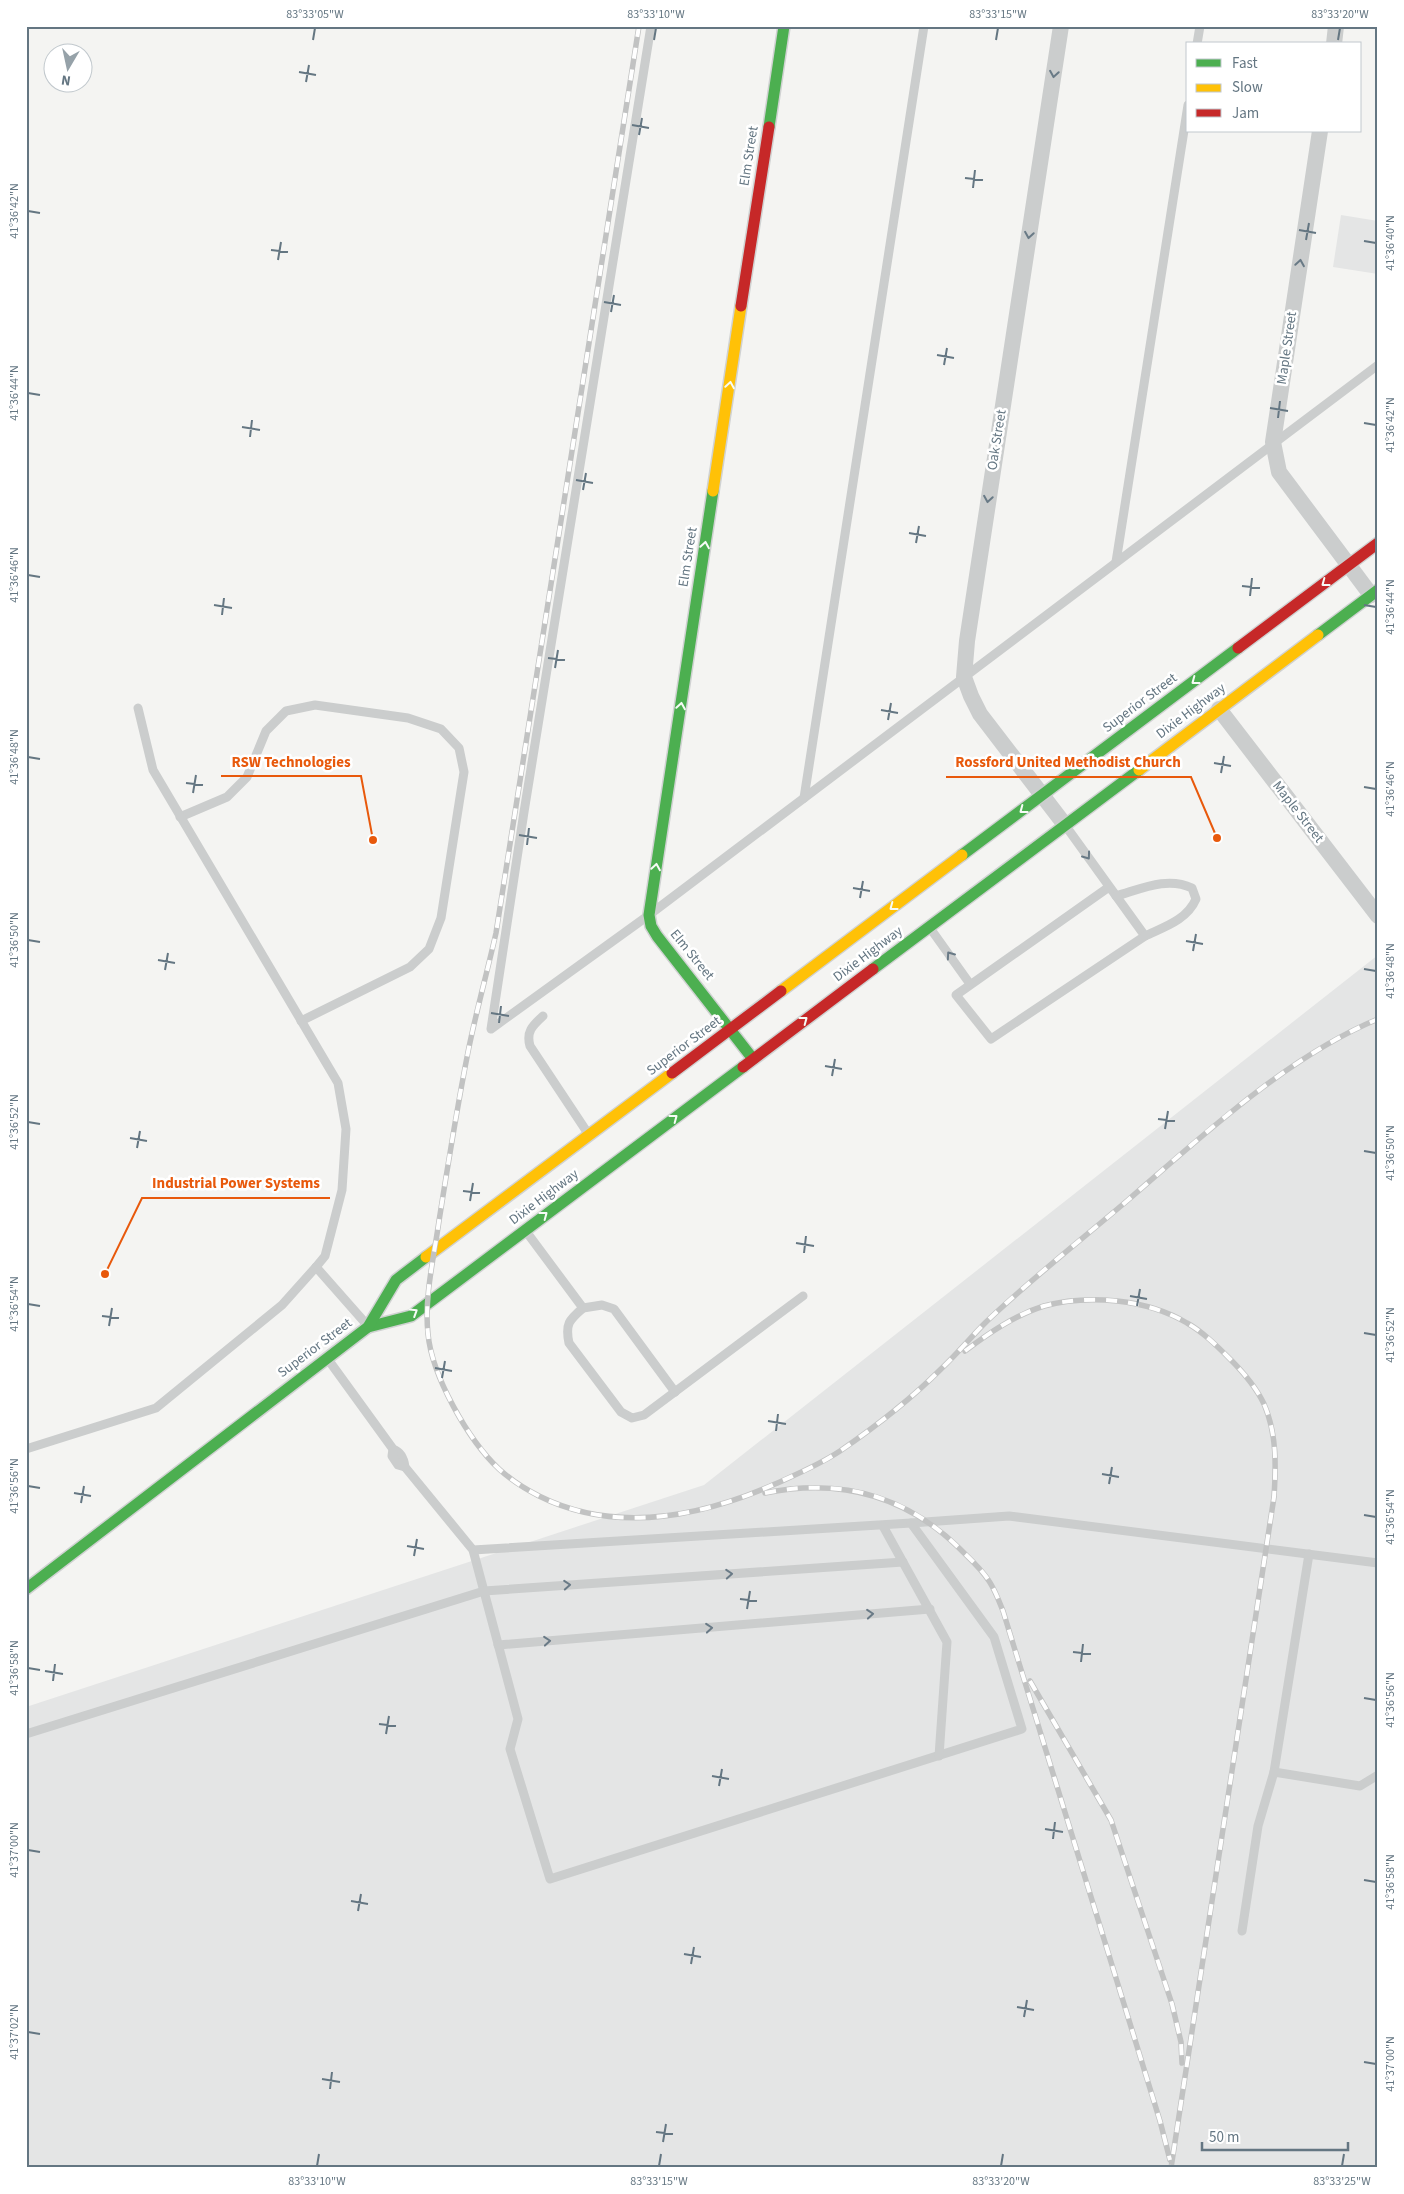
<svg xmlns="http://www.w3.org/2000/svg" width="1404" height="2194" font-family="'Source Sans 3',sans-serif">
	<rect width="100%" height="100%" fill="#f4f4f2"/>
	<g fill="#e4e5e5">
		<polygon points="1341,215 1378,221 1378,274 1333,267"/>
		<polygon points="1378,955 1378,2168 26,2168 26,1707 704,1485"/>
	</g>
	<g fill="none" stroke-linecap="round" stroke-linejoin="round">
		<g stroke="#d0d2d2" stroke-width="14">
			<g id="fast">
				<polyline points="769,127 784,26"/>
				<polyline points="713,491 649,915 651,926 657,936 753,1059"/>
				<polyline points="1318,635 1378,590"/>
				<polyline points="962,855 1238,648"/>
				<polyline points="873,969 1139,770"/>
				<polyline points="368,1327 411,1316 743,1067"/>
				<polyline points="26,1589 368,1327 396,1280 426,1257"/>
			</g>
		</g>
		<g stroke="#d0d2d2" stroke-width="14">
			<g id="slow">
				<polyline points="713,491 741,306"/>
				<polyline points="1139,770 1318,635"/>
				<polyline points="781,991 962,855"/>
				<polyline points="426,1257 672,1073"/>
			</g>
		</g>
		<g stroke="#d0d2d2" stroke-width="14">
			<g id="jam">
				<polyline points="741,306 769,127"/>
				<polyline points="1238,648 1378,543"/>
				<polyline points="743,1067 873,969"/>
				<polyline points="672,1073 781,991"/>
			</g>
		</g>
		<g stroke="#cbcdcd" stroke-width="9">
			<polyline points="651,26 524,812 491,1029 649,915 1378,365"/>
			<polyline points="1197,44 1200,26"/>
			<polyline points="1116,562 1188,105"/>
			<polyline points="804,798 924,26"/>
			<polyline points="180,817 227,797 247,777 266,731 286,711 315,705 408,718 441,729 459,748 464,772 441,918 429,949 410,967 301,1021"/>
			<polyline points="1065,825 1145,936 991,1039 956,995 1109,887"/>
			<path d="M1116 896C1141 889 1167 876 1192 888L1196 899C1187 920 1164 927 1145 936"/>
			<polyline points="930,928 970,984"/>
			<path d="M543 1016C532 1026 526 1032 530 1046L589 1135"/>
			<path d="M525 1230 583 1308C569 1320 565 1324 569 1343L621 1412 632 1418 644 1415 803 1296"/>
			<polyline points="316,1267 368,1326"/>
			<polyline points="583,1308 602,1305 614,1309 675,1392"/>
			<path d="M327 1358 393 1449C401 1452 404 1459 405 1467L473 1550 518 1719 510 1749 550 1879 1022 1729 994 1637 911 1523 473 1550"/>
			<polyline points="26,1449 156,1408 282,1305 316,1267 325,1256 342,1190 346,1129 338,1083 153,770 138,708"/>
			<polyline points="393,1449 392,1456 398,1465 405,1467"/>
			<polyline points="911,1523 1009,1516 1378,1563"/>
			<polyline points="883,1526 947,1642 939,1756"/>
			<polyline points="1309,1554 1274,1772 1360,1786 1378,1775"/>
			<polyline points="498,1645 930,1609"/>
			<polyline points="26,1734 484,1591 903,1562"/>
			<polyline points="1242,1931 1258,1826 1274,1772"/>
		</g>
		<g stroke="#cbcdcd" stroke-width="16">
			<polyline points="1061,26 967,641 964,677 971,696 980,714 1065,825"/>
			<polyline points="1334,44 1336,26"/>
			<polyline points="1320,131 1273,442 1279,472 1371,595"/>
			<polyline points="1219,709 1378,916"/>
		</g>
		<use href="#fast" stroke="#4caf50" stroke-width="11"/>
		<use href="#slow" stroke="#ffc107" stroke-width="11"/>
		<use href="#jam" stroke="#c62828" stroke-width="11"/>
		<g stroke="#c1c2c2" stroke-width="5.5">
			<g id="rail">
				<path d="M639 26 496 933C487 973 476 1012 468 1052 457 1108 448 1164 439 1221 434 1257 424 1297 428 1334 432 1376 468 1440 499 1469 511 1480 525 1489 539 1496 615 1534 700 1517 775 1484 797 1474 819 1465 840 1451 875 1427 911 1399 941 1369 957 1354 971 1337 986 1322 1031 1279 1081 1240 1128 1200 1202 1136 1288 1056 1378 1019"/>
				<path d="M965 1351C989 1333 1015 1315 1044 1306 1088 1294 1147 1299 1187 1323 1203 1332 1217 1346 1230 1359 1243 1372 1256 1387 1264 1404 1277 1434 1276 1466 1274 1497L1171 2168"/>
				<path d="M765 1493C839 1478 903 1494 958 1547 968 1557 981 1568 989 1581 995 1590 999 1601 1003 1611L1160 2121 1170 2160"/>
				<polyline points="1030,1681 1111,1820 1172,2004 1181,2042 1182,2063"/>
			</g>
		</g>
		<use href="#rail" stroke="#fff" stroke-width="4" stroke-dasharray="11" stroke-linecap="butt"/>
	</g>
	<defs><path id="oneway-chevron" d="M-2-3.5L2.5 0L-2 3.5" fill="none" stroke-width="1.6" stroke-linecap="round" stroke-linejoin="round" transform="scale(1.25)"/></defs>
	<g stroke="#697a86">
		<use href="#oneway-chevron" transform="translate(1054 74) rotate(99)"/>
		<use href="#oneway-chevron" transform="translate(1029 235) rotate(99)"/>
		<use href="#oneway-chevron" transform="translate(1300 263) rotate(-81)"/>
		<use href="#oneway-chevron" transform="translate(988 499) rotate(99)"/>
		<use href="#oneway-chevron" transform="translate(1087 856) rotate(54)"/>
		<use href="#oneway-chevron" transform="translate(950 955) rotate(-125)"/>
		<use href="#oneway-chevron" transform="translate(729 1574) rotate(-4)"/>
		<use href="#oneway-chevron" transform="translate(567 1585) rotate(-4)"/>
		<use href="#oneway-chevron" transform="translate(870 1614) rotate(-5)"/>
		<use href="#oneway-chevron" transform="translate(709 1628) rotate(-5)"/>
		<use href="#oneway-chevron" transform="translate(547 1641) rotate(-5)"/>
	</g>
	<g stroke="#f6fbf6">
		<use href="#oneway-chevron" transform="translate(730 385) rotate(-81)"/>
		<use href="#oneway-chevron" transform="translate(705 545) rotate(-81)"/>
		<use href="#oneway-chevron" transform="translate(1325 583) rotate(143)"/>
		<use href="#oneway-chevron" transform="translate(1195 681) rotate(143)"/>
		<use href="#oneway-chevron" transform="translate(681 706) rotate(-81)"/>
		<use href="#oneway-chevron" transform="translate(1023 810) rotate(143)"/>
		<use href="#oneway-chevron" transform="translate(656 867) rotate(-81)"/>
		<use href="#oneway-chevron" transform="translate(893 907) rotate(143)"/>
		<use href="#oneway-chevron" transform="translate(804 1020) rotate(-37)"/>
		<use href="#oneway-chevron" transform="translate(674 1118) rotate(-37)"/>
		<use href="#oneway-chevron" transform="translate(544 1215) rotate(-37)"/>
		<use href="#oneway-chevron" transform="translate(414 1312) rotate(-32)"/>
	</g>
	<path fill="none" stroke="#647682" stroke-width="2" d="M313 40 315 28M654 40 656 28M996 40 998 28M1338 40 1340 28M299 72 316 75M306 82 309 65M632 125 649 128M639 135 642 118M965 178 983 180M973 188 975 170M28 211 40 213M1299 230 1316 233M1306 240 1309 223M1364 241 1376 243M271 250 288 252M278 260 281 242M604 302 621 305M611 312 614 295M937 355 954 358M944 365 947 348M28 393 40 395M1270 408 1288 411M1278 418 1280 401M1364 423 1376 425M242 427 260 430M250 437 252 420M576 480 593 483M583 490 586 473M909 533 926 536M916 543 919 526M28 575 40 577M1242 586 1260 588M1250 596 1252 578M214 605 232 608M1364 605 1376 607M222 615 224 598M548 658 565 660M555 668 558 650M881 710 898 713M888 720 891 703M28 757 40 759M1214 763 1231 766M1221 773 1224 756M186 783 203 785M1364 787 1376 789M193 793 196 775M519 835 537 838M527 845 529 828M853 888 870 891M860 898 863 881M28 940 40 942M1186 941 1203 944M1193 951 1196 934M158 960 175 963M1364 969 1376 971M165 970 168 953M491 1013 509 1016M499 1023 501 1006M825 1066 842 1069M832 1076 835 1059M1158 1119 1175 1121M28 1122 40 1124M1165 1129 1168 1111M130 1138 147 1141M137 1148 140 1131M1364 1151 1376 1153M463 1191 480 1193M470 1201 473 1183M796 1243 814 1246M804 1253 806 1236M1130 1296 1147 1299M28 1304 40 1306M1137 1306 1140 1289M102 1316 119 1318M109 1326 112 1308M1364 1333 1376 1335M435 1368 452 1371M442 1378 445 1361M768 1421 786 1424M776 1431 778 1414M1102 1474 1119 1477M1109 1484 1112 1467M28 1486 40 1488M74 1493 91 1496M81 1503 84 1486M1364 1515 1376 1517M407 1546 424 1549M414 1556 417 1539M740 1599 757 1601M747 1609 750 1591M1073 1652 1091 1654M1081 1662 1083 1644M28 1668 40 1670M45 1671 63 1674M53 1681 55 1664M1364 1698 1376 1700M379 1724 396 1726M386 1734 389 1716M712 1776 729 1779M719 1786 722 1769M1045 1829 1063 1832M1053 1839 1055 1822M28 1850 40 1852M1364 1880 1376 1882M351 1901 368 1904M358 1911 361 1894M684 1954 701 1957M691 1964 694 1947M1017 2007 1034 2010M1024 2017 1027 2000M28 2032 40 2034M1364 2062 1376 2064M322 2079 340 2082M330 2089 332 2072M656 2132 673 2134M663 2142 666 2124M317 2166 319 2154M659 2166 661 2154M1001 2166 1003 2154M1342 2166 1344 2154"/>
	<g text-anchor="middle" dominant-baseline="central" stroke-width="5" stroke-linejoin="round" paint-order="stroke">
		<g font-size="14" fill="#647682" stroke="#fff">
			<text transform="translate(749 156) rotate(-81)">Elm Street</text>
			<text transform="translate(1287 348) rotate(-82)">Maple Street</text>
			<text transform="translate(997 440) rotate(-81)">Oak Street</text>
			<text transform="translate(688 557) rotate(-81)">Elm Street</text>
			<text transform="translate(1140 703) rotate(-37)">Superior Street</text>
			<text transform="translate(1191 711) rotate(-37)">Dixie Highway</text>
			<text transform="translate(1298 812) rotate(52)">Maple Street</text>
			<text transform="translate(868 954) rotate(-37)">Dixie Highway</text>
			<text transform="translate(692 955) rotate(51)">Elm Street</text>
			<text transform="translate(684 1046) rotate(-37)">Superior Street</text>
			<text transform="translate(544 1197) rotate(-37)">Dixie Highway</text>
			<text transform="translate(315 1348) rotate(-37)">Superior Street</text>
		</g>
	</g>
	<path fill="none" stroke="#e8590c" stroke-width="2" d="M373 840L361 776H221M1217 838L1191 777H946M105 1274L142 1198H330"/>
	<g fill="#e8590c" stroke="#fff" stroke-width="2">
		<circle cx="373" cy="840" r="5"/>
		<circle cx="1217" cy="838" r="5"/>
		<circle cx="105" cy="1274" r="5"/>
	</g>
	<g font-size="15" text-anchor="middle" font-weight="bold" fill="#e8590c" stroke="#fff" stroke-width="5" stroke-linejoin="round" paint-order="stroke">
		<text x="291" y="767">RSW Technologies</text>
		<text x="1068" y="767">Rossford United Methodist Church</text>
		<text x="236" y="1188">Industrial Power Systems</text>
	</g>
	<rect width="1404" height="2194" fill="none" stroke="#ffffff" stroke-width="55"/>
	<rect x="1186" y="42" width="175" height="90" fill="#ffffff" stroke="#c1c8cd"/>
	<rect x="1196" y="59" width="25" height="8" fill="#4caf50" stroke="#c1c8cd"/>
	<text x="1232" y="68" font-size="15" fill="#647682">Fast</text>
	<rect x="1196" y="84" width="25" height="8" fill="#ffc107" stroke="#c1c8cd"/>
	<text x="1232" y="92" font-size="15" fill="#647682">Slow</text>
	<rect x="1196" y="109" width="25" height="8" fill="#c62828" stroke="#c1c8cd"/>
	<text x="1232" y="118" font-size="15" fill="#647682">Jam</text>
	<g transform="translate(68 68) rotate(189)"><circle r="24" fill="#ffffff" stroke="#c1c8cd"/>
	<path d="M0-4L9 19L0 12L-9 19Z" fill="#96a2a9"/>
	<text y="-8" font-size="14" font-weight="bold" text-anchor="middle" fill="#647682">N</text>
	</g>
	<path d="M1202 2142v8h146v-8" fill="none" stroke="#647682" stroke-width="2.5"/>
	<text x="1209" y="2142" font-size="15" fill="#647682" stroke="#ffffff" stroke-width="4" paint-order="stroke">50 m</text>
	<rect x="28" y="28" width="1348" height="2138" fill="none" stroke="#647682" stroke-width="2"/>
	<g font-size="12" text-anchor="middle" fill="#647682">
		<text x="315" y="18">83°33'05"W</text>
		<text x="656" y="18">83°33'10"W</text>
		<text x="998" y="18">83°33'15"W</text>
		<text x="1340" y="18">83°33'20"W</text>
		<text transform="translate(14 211) rotate(-90)" y="4">41°36'42"N</text>
		<text transform="translate(1390 243) rotate(-90)" y="4">41°36'40"N</text>
		<text transform="translate(14 393) rotate(-90)" y="4">41°36'44"N</text>
		<text transform="translate(1390 425) rotate(-90)" y="4">41°36'42"N</text>
		<text transform="translate(14 575) rotate(-90)" y="4">41°36'46"N</text>
		<text transform="translate(1390 607) rotate(-90)" y="4">41°36'44"N</text>
		<text transform="translate(14 757) rotate(-90)" y="4">41°36'48"N</text>
		<text transform="translate(1390 789) rotate(-90)" y="4">41°36'46"N</text>
		<text transform="translate(14 940) rotate(-90)" y="4">41°36'50"N</text>
		<text transform="translate(1390 971) rotate(-90)" y="4">41°36'48"N</text>
		<text transform="translate(14 1122) rotate(-90)" y="4">41°36'52"N</text>
		<text transform="translate(1390 1153) rotate(-90)" y="4">41°36'50"N</text>
		<text transform="translate(14 1304) rotate(-90)" y="4">41°36'54"N</text>
		<text transform="translate(1390 1335) rotate(-90)" y="4">41°36'52"N</text>
		<text transform="translate(14 1486) rotate(-90)" y="4">41°36'56"N</text>
		<text transform="translate(1390 1517) rotate(-90)" y="4">41°36'54"N</text>
		<text transform="translate(14 1668) rotate(-90)" y="4">41°36'58"N</text>
		<text transform="translate(1390 1700) rotate(-90)" y="4">41°36'56"N</text>
		<text transform="translate(14 1850) rotate(-90)" y="4">41°37'00"N</text>
		<text transform="translate(1390 1882) rotate(-90)" y="4">41°36'58"N</text>
		<text transform="translate(14 2032) rotate(-90)" y="4">41°37'02"N</text>
		<text transform="translate(1390 2064) rotate(-90)" y="4">41°37'00"N</text>
		<text x="317" y="2185">83°33'10"W</text>
		<text x="659" y="2185">83°33'15"W</text>
		<text x="1001" y="2185">83°33'20"W</text>
		<text x="1342" y="2185">83°33'25"W</text>
	</g>
</svg>
